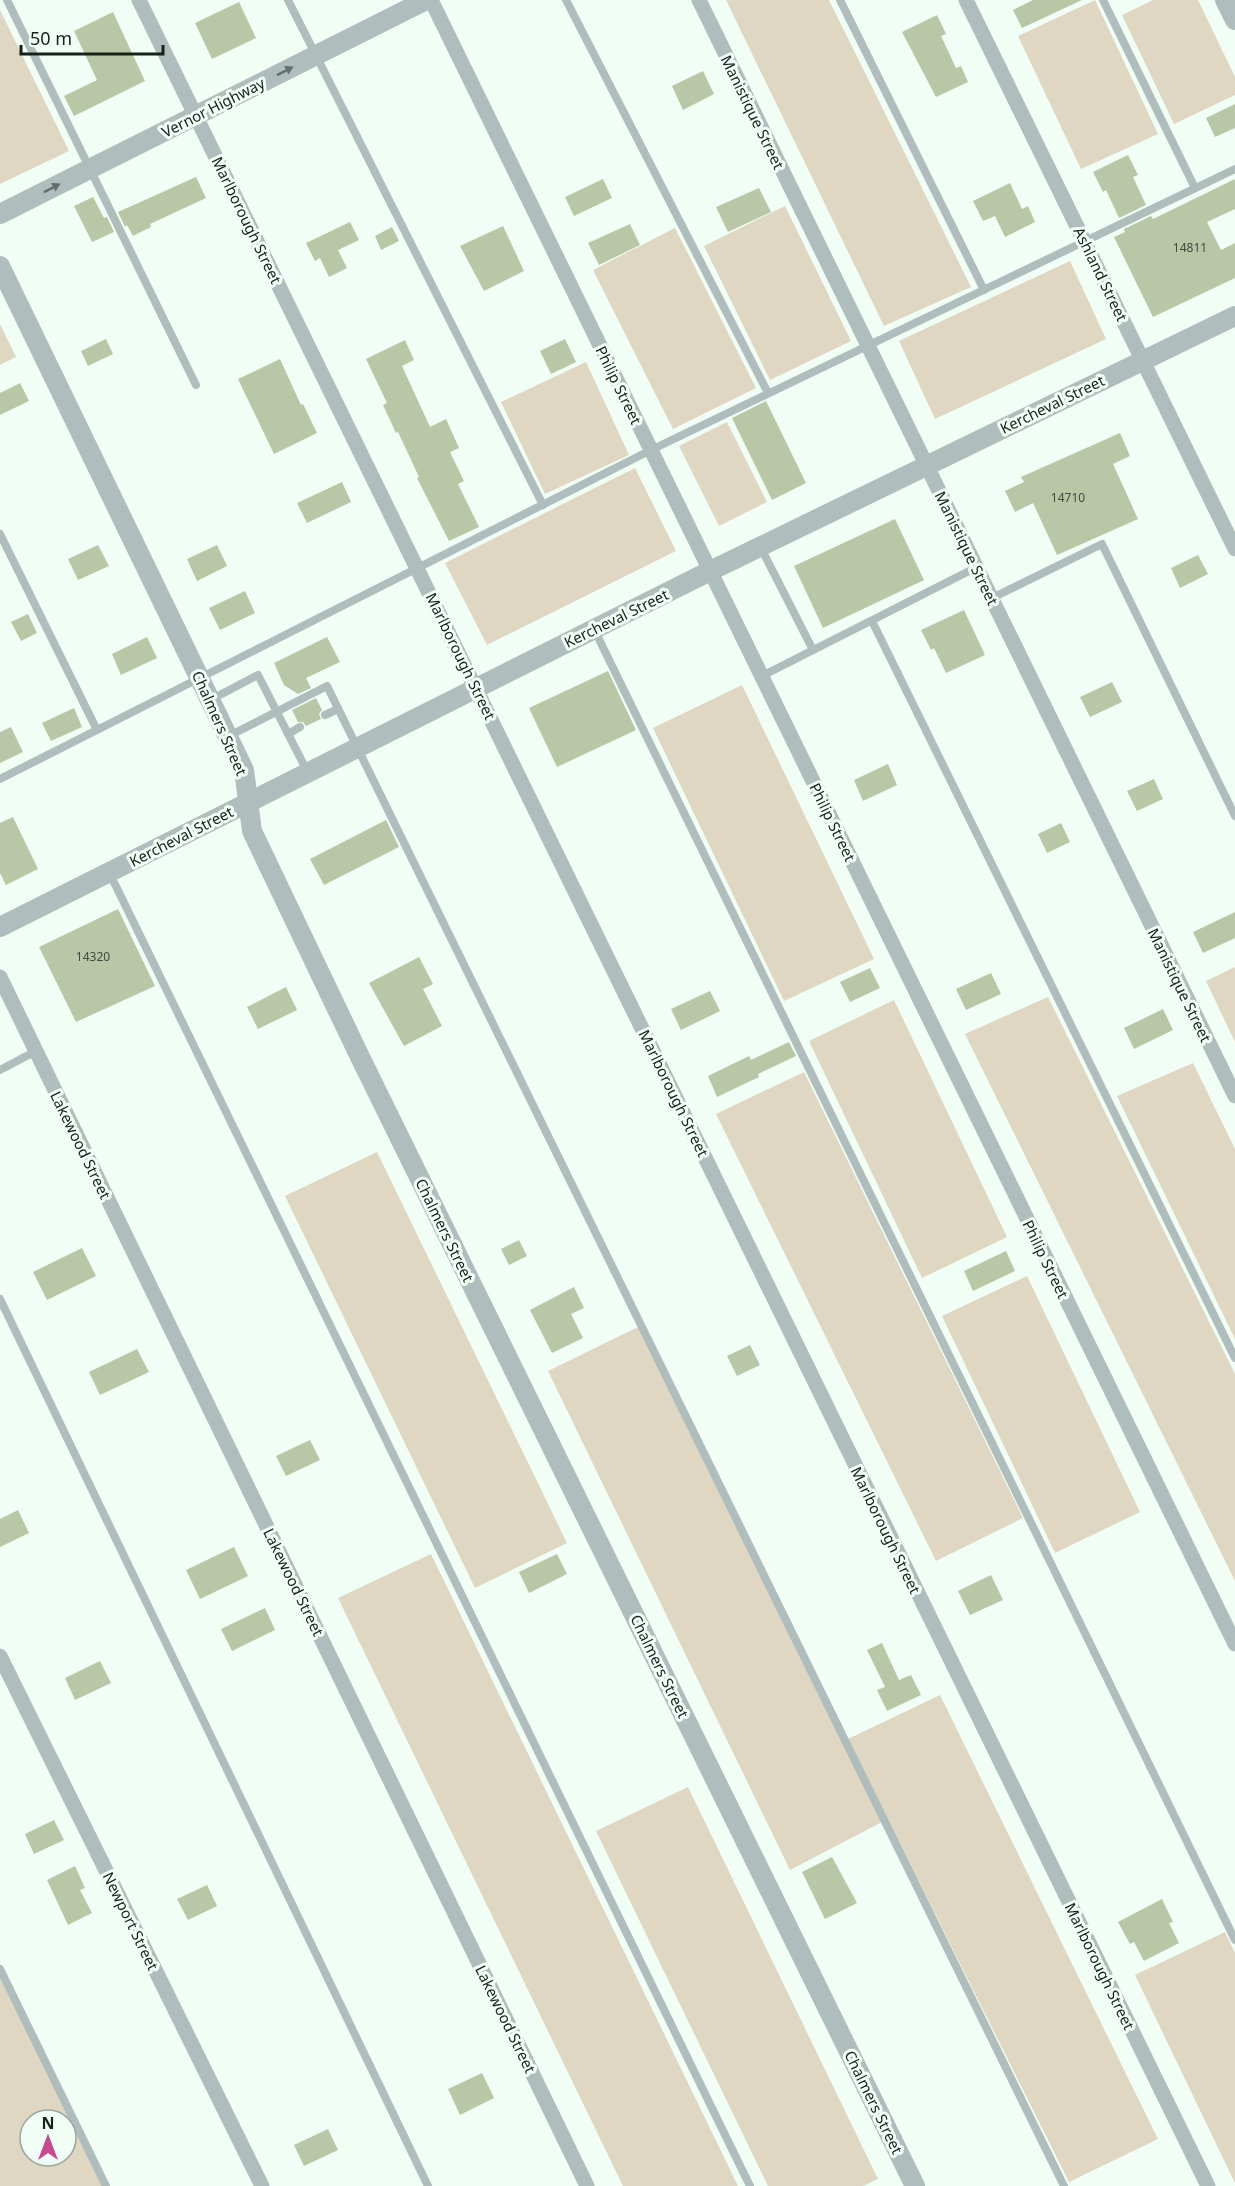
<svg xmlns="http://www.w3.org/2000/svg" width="1235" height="2186" font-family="'Noto Sans',sans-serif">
	<rect width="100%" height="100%" fill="#f0fef5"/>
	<g fill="#dfd7c2" fill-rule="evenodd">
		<polygon points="726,0 829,0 971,287 884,326"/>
		<polygon points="1095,0 1158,134 1081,169 1018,36"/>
		<polygon points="1153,0 1198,0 1235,77 1235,95 1174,124 1122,15"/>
		<polygon points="0,10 69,151 0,184"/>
		<polygon points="785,206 851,341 770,380 704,246"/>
		<polygon points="675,228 756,388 673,429 593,270"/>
		<polygon points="1070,261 1106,339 935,419 899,341"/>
		<polygon points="0,324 16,357 0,365"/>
		<polygon points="586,362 629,455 545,494 501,402"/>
		<polygon points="727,422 767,502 719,526 679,446"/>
		<polygon points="635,468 676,551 487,645 445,563"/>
		<polygon points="742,685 874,959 784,1001 653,728"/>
		<polygon points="1235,967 1235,1042 1206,981"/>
		<polygon points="1048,997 1235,1374 1235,1581 965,1034"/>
		<polygon points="894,1000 1007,1237 922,1278 809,1041"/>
		<polygon points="1193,1063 1235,1149 1235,1339 1117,1096"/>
		<polygon points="804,1072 1023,1518 936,1561 716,1114"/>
		<polygon points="377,1152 567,1543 475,1588 285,1196"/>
		<polygon points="1027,1276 1140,1512 1055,1553 942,1316"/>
		<polygon points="640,1326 882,1822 790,1870 548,1371"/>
		<polygon points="431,1554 738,2186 623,2186 338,1598"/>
		<polygon points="940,1695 1158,2139 1069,2182 848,1739"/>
		<polygon points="688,1787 878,2179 863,2186 768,2186 596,1831"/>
		<polygon points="1225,1932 1235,1953 1235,2183 1135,1975"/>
		<path d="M0 1973 104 2186H0ZM30 2120H66V2156H30Z"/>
	</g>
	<g fill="#bac7a6">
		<polygon points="1033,0 1082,0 1022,28 1013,10"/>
		<polygon points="239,2 256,38 212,59 195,23"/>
		<polygon points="113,12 145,81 74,116 64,96 97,80 74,31"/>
		<polygon points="937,15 946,34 941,36 956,68 961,66 968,82 936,97 902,32"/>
		<polygon points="703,71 714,94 683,110 672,86"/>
		<polygon points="1235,104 1235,128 1215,137 1206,118"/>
		<polygon points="1128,155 1138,175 1133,177 1146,205 1119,218 1106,190 1103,192 1093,172"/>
		<polygon points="196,177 206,198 150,224 151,227 133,236 127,225 125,227 118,212"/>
		<polygon points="603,179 612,198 574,216 565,197"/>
		<polygon points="1235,179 1235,209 1207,222 1221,250 1235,243 1235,278 1153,317 1114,237 1125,232 1124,229 1151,216 1153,219"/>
		<polygon points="1010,183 1022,209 1028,206 1035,222 1005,237 995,216 983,221 973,201"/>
		<polygon points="759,188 771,212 728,232 716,207"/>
		<polygon points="93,197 104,218 107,217 114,232 92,242 74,206"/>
		<polygon points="350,222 359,240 338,250 347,268 329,277 320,258 315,261 306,243"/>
		<polygon points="630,224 640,245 599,265 588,243"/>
		<polygon points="503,226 524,271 484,291 460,246"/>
		<polygon points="392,227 399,241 381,250 375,236"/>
		<polygon points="106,339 113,354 88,366 81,351"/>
		<polygon points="565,339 576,362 551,374 540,351"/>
		<polygon points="405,340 414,360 402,366 430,427 446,419 459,448 450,452 464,481 458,484 479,527 449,541 417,478 419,477 398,432 396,433 383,405 387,403 366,359"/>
		<polygon points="280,359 301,405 303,404 317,433 274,454 238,379"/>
		<polygon points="20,383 29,401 0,415 0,393"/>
		<polygon points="766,401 806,483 772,500 732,418"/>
		<polygon points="1120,433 1130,456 1113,464 1138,519 1057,555 1033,503 1015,512 1005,491 1024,482 1021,477"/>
		<polygon points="342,482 351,502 307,523 297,503"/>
		<polygon points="895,519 924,580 823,628 794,566"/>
		<polygon points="98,545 109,566 78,580 68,559"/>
		<polygon points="217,545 227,566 197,581 187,559"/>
		<polygon points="1198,555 1208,574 1180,588 1171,568"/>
		<polygon points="245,591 255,613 220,630 209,608"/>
		<polygon points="964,610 985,655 946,673 934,648 931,650 921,630"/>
		<polygon points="28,614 37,633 21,641 11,622"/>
		<polygon points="147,637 157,658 121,675 112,654"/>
		<polygon points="327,637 340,662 306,678 311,688 298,694 284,685 274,663"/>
		<polygon points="608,671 636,730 557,767 529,708"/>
		<polygon points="1112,682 1122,702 1090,717 1080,697"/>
		<polygon points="316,698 322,710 319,714 321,719 306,726 303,722 298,722 292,710"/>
		<polygon points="74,708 82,727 51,741 42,723"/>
		<polygon points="11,727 23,752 0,763 0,732"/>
		<polygon points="888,764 897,785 863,801 854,780"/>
		<polygon points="1154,779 1163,799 1137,811 1127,791"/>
		<polygon points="13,817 38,869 6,885 0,873 0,823"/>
		<polygon points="386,820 399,847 324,885 310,859"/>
		<polygon points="1061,823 1070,842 1047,853 1038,834"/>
		<polygon points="118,909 155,986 76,1022 39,947"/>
		<polygon points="1235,912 1235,938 1203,953 1193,932"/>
		<polygon points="419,957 433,984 423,989 442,1026 404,1046 369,983"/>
		<polygon points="870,968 880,988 850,1002 840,982"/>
		<polygon points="991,973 1001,994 966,1010 956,989"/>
		<polygon points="286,987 297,1010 258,1029 247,1007"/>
		<polygon points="710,991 720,1011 681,1030 671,1009"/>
		<polygon points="1163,1009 1173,1030 1134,1049 1124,1028"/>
		<polygon points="789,1042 796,1056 758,1074 759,1077 717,1097 708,1076 749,1056 751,1060"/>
		<polygon points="519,1240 527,1256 509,1265 501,1249"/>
		<polygon points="82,1248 96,1276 47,1300 33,1272"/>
		<polygon points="1006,1251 1015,1271 973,1291 964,1271"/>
		<polygon points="574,1287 584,1308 571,1314 583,1338 552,1353 530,1310"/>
		<polygon points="750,1345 760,1365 737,1376 727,1356"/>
		<polygon points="137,1349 149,1372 100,1395 89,1372"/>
		<polygon points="310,1440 320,1460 286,1476 276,1456"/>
		<polygon points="18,1510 29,1533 0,1547 0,1519"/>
		<polygon points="234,1547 248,1576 200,1599 186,1570"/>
		<polygon points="557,1554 567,1574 529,1593 519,1572"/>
		<polygon points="991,1575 1003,1600 970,1615 958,1591"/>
		<polygon points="265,1608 275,1630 232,1651 221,1629"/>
		<polygon points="882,1643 899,1680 911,1675 921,1695 887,1711 877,1690 885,1687 867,1650"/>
		<polygon points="100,1661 111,1683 75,1700 65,1678"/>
		<polygon points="54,1820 64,1840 34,1854 25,1834"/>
		<polygon points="832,1857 857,1903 825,1919 802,1872"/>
		<polygon points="75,1866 85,1888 80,1890 92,1913 68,1925 47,1880"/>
		<polygon points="207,1885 217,1906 188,1920 177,1899"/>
		<polygon points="1162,1899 1173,1922 1169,1923 1179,1943 1144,1961 1134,1942 1130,1944 1118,1922"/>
		<polygon points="482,2073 494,2098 460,2115 448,2089"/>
		<polygon points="328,2129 338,2150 304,2166 294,2145"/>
	</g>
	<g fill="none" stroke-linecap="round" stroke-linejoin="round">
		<g stroke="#afbdbc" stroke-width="8">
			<polyline points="7,0 196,385"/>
			<polyline points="288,0 543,505"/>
			<polyline points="566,0 768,393"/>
			<polyline points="840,0 984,290"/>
			<polyline points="1103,0 1195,188"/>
			<polyline points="0,534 97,730"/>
			<polyline points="761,548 813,650"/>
			<polyline points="992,598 1102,544 1235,816"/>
			<polyline points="872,621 1235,1358"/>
			<polyline points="594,629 1235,1940"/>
			<polyline points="762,676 977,567"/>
			<polyline points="212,699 258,675 307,771"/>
			<polyline points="325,715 338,709"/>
			<polyline points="288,734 300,727"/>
			<polyline points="229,736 327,686 1064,2186"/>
			<polyline points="0,779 651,450 1235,169"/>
			<polyline points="110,874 750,2186"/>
			<polyline points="0,1070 36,1051"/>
			<polyline points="0,1299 428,2186"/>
			<polyline points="0,1969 106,2186"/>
		</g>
		<g stroke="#afbdbc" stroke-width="15">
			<polyline points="139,0 1208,2186"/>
			<polyline points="431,0 1235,1644"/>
			<polyline points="699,0 1235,1096"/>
			<polyline points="966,0 1235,549"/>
			<polyline points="0,977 587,2186"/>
			<polyline points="0,1656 262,2186"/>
		</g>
		<g stroke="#afbdbc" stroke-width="20">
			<polyline points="1225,0 1235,20"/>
			<polyline points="0,214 426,0"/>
			<polyline points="0,266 244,770 252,831 360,1057 915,2186"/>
			<polyline points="0,927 710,571 1235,316"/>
		</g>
	</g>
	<defs><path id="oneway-solid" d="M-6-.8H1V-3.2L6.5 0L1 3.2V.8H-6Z" transform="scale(1.5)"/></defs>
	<g fill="#646f6c">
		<use href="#oneway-solid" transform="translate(285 71) rotate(-27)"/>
		<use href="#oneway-solid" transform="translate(52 188) rotate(-27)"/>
	</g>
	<g text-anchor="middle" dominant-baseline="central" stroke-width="6" stroke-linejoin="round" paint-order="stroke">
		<g font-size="12" fill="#404a3e">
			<text x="1190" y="247">14811</text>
			<text x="1068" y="497">14710</text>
			<text x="93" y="956">14320</text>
		</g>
		<g font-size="15" fill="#18211c" stroke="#f0fef5">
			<text transform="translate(213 107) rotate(-27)">Vernor Highway</text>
			<text transform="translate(753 112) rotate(64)">Manistique Street</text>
			<text transform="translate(247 220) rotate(64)">Marlborough Street</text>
			<text transform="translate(1101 274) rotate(64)">Ashland Street</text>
			<text transform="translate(619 385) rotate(64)">Philip Street</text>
			<text transform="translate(1052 404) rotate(-26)">Kercheval Street</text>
			<text transform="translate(967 548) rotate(64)">Manistique Street</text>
			<text transform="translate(616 618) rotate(-26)">Kercheval Street</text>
			<text transform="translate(461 656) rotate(64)">Marlborough Street</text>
			<text transform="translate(220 723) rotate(66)">Chalmers Street</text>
			<text transform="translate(833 822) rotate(64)">Philip Street</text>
			<text transform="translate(181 836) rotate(-27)">Kercheval Street</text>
			<text transform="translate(1180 985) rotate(64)">Manistique Street</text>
			<text transform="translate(674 1093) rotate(64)">Marlborough Street</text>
			<text transform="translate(81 1145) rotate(64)">Lakewood Street</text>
			<text transform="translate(445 1230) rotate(64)">Chalmers Street</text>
			<text transform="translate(1046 1259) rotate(64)">Philip Street</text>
			<text transform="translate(886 1530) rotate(64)">Marlborough Street</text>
			<text transform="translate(294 1582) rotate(64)">Lakewood Street</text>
			<text transform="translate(660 1666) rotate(64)">Chalmers Street</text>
			<text transform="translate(131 1921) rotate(64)">Newport Street</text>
			<text transform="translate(1100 1966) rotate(64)">Marlborough Street</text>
			<text transform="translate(506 2019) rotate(64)">Lakewood Street</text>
			<text transform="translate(874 2102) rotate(64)">Chalmers Street</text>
		</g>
	</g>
	<g transform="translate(48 2138)"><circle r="28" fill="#f0fef5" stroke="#9aa69e" stroke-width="1.5"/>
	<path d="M0-4.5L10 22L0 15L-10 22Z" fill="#c84893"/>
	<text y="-9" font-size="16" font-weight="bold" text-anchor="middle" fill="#18211c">N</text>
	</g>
	<path d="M21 45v9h142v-9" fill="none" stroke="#18211c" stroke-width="3"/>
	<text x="30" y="45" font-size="18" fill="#18211c" stroke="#f0fef5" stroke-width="4.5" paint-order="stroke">50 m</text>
</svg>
